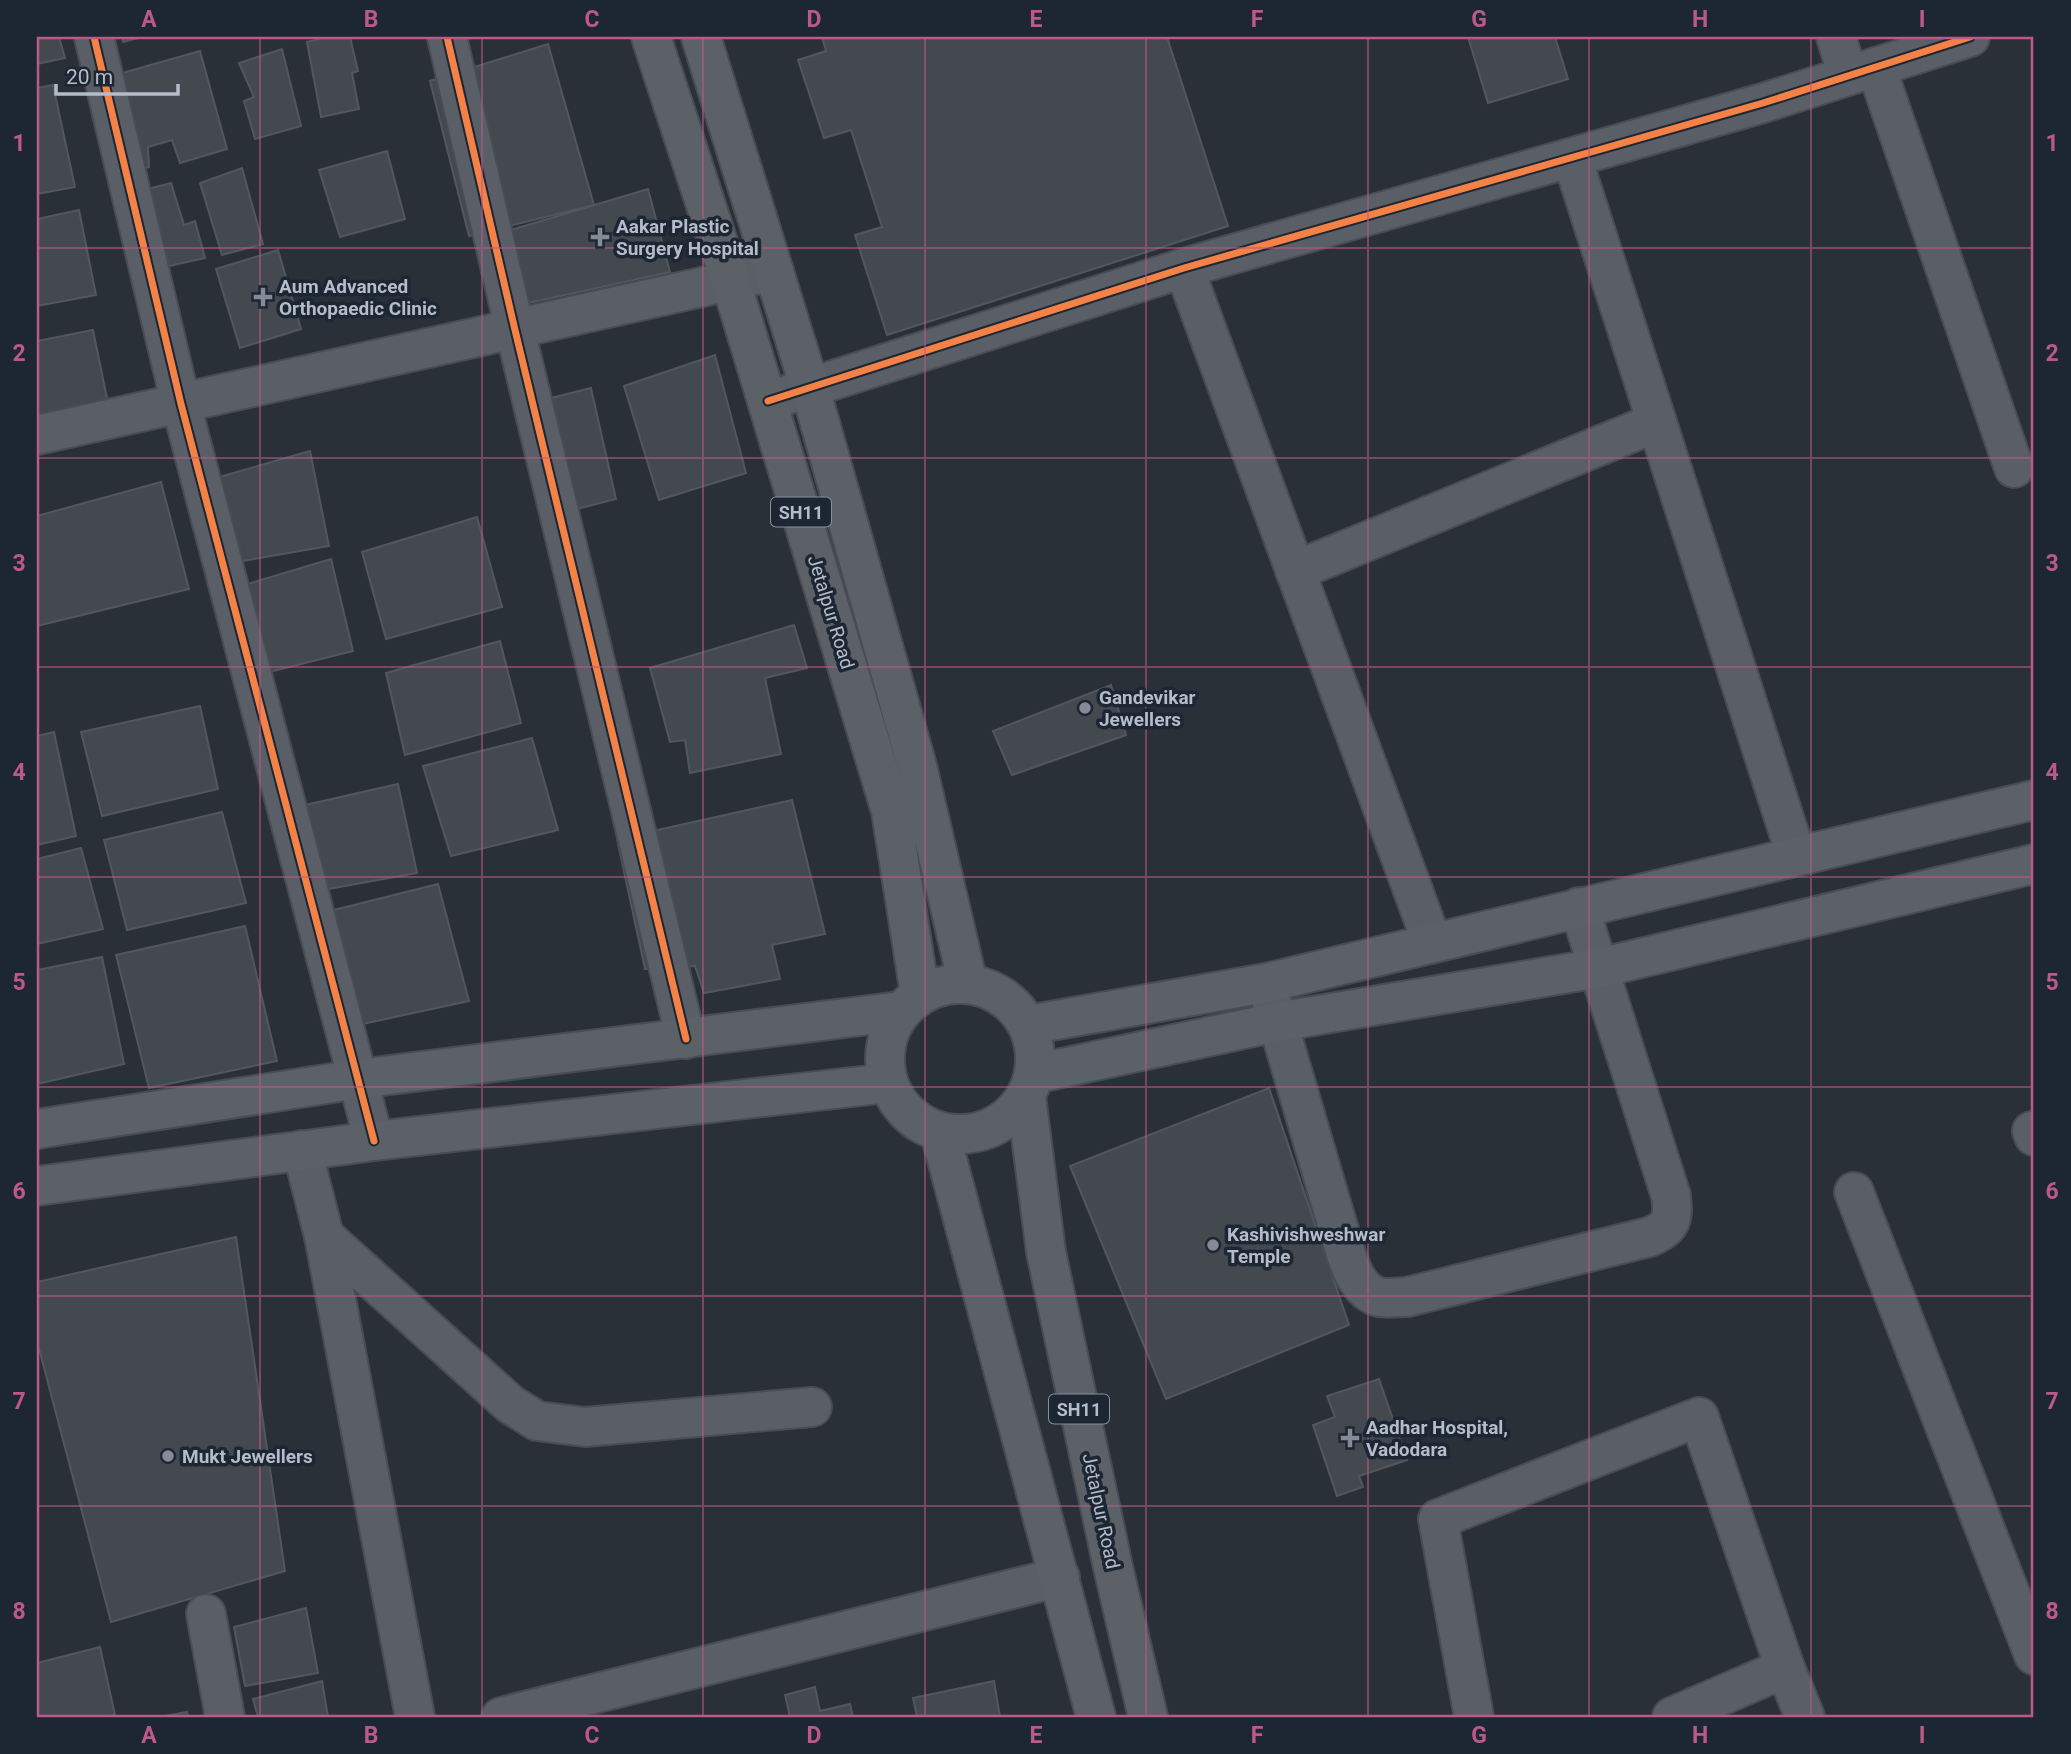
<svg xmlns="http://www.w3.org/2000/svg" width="2071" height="1754" font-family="Roboto,sans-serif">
	<rect width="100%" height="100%" fill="#2a3038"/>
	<g fill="#444950" stroke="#52575f" stroke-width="2">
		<polygon points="37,37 59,37 65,58 37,64"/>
		<polygon points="122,37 142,37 123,42"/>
		<polygon points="327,37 350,37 358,71 352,73 359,109 321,117 307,42"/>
		<polygon points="822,37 1167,37 1228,226 887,335 855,235 882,227 851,130 824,138 798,60 826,51"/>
		<polygon points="1468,37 1555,37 1568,79 1488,103"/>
		<polygon points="548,44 594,205 469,236 430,81"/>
		<polygon points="282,49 301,126 255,139 244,101 254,97 239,63"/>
		<polygon points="200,51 227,149 180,163 172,140 148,147 149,167 127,174 108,77"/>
		<polygon points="53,85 75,187 37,194 37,88"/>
		<polygon points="387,151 405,219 340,237 319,170"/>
		<polygon points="242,168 263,244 222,255 200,183"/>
		<polygon points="171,183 184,225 195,221 205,258 169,266 148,189"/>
		<polygon points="648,189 670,272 510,307 501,233"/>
		<polygon points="79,210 96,295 37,306 37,219"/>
		<polygon points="278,250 301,329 240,348 216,269"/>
		<polygon points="93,330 108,403 37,416 37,341"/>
		<polygon points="715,355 746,473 659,500 624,386"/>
		<polygon points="591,388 616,499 565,512 539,401"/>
		<polygon points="310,451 329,546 231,563 209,480"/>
		<polygon points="161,482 189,589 37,626 37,516"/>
		<polygon points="477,517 502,607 386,639 362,552"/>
		<polygon points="331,559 353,651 257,675 234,588"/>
		<polygon points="794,625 807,668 765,678 781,754 690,773 685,740 670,742 650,668"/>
		<polygon points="500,641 521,723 405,755 386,673"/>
		<polygon points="1111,685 1126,735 1012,775 993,731"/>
		<polygon points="200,706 218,789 102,816 81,732"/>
		<polygon points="54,732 76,836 37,845 37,736"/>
		<polygon points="532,738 558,830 451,856 423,766"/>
		<polygon points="398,784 417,873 328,889 305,805"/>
		<polygon points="792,800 825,934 772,945 780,979 704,993 695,966 645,969 617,839"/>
		<polygon points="222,812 246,903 127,930 104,840"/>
		<polygon points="81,848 103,929 37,944 37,859"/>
		<polygon points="438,884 469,1001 358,1025 326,912"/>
		<polygon points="245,926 277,1061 149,1088 116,955"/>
		<polygon points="102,957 124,1064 37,1084 37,970"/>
		<polygon points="1269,1088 1349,1325 1166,1399 1070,1166"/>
		<polygon points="236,1237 285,1571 111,1622 37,1341 37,1282"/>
		<polygon points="1379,1379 1407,1460 1359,1476 1363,1487 1337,1496 1313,1425 1335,1417 1327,1396"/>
		<polygon points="306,1608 318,1673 245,1686 234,1627"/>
		<polygon points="100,1647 115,1715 102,1717 37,1717 37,1663"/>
		<polygon points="322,1681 328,1717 258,1717 253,1699"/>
		<polygon points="994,1681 1000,1717 917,1717 913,1698"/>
		<polygon points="815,1687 820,1711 850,1704 853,1717 790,1717 785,1695"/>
		<polygon points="187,1712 188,1717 160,1717"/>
	</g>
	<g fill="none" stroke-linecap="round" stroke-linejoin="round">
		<g stroke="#484c53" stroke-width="42">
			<g id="minor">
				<polyline points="94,37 181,404 374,1141"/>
				<polyline points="447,37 515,330 686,1039"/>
				<polyline points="1836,37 1848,75"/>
				<polyline points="1876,67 2014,468"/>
				<polyline points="1572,158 1796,855"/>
				<polyline points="1184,268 1432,942"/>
				<polyline points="768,401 1184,268 1763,103 1970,37"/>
				<polyline points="37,435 774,271"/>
				<polyline points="1295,571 1657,422"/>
				<path d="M1268 989 1346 1254C1351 1270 1360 1292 1379 1297 1387 1299 1399 1297 1407 1297L1649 1237C1671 1228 1674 1220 1671 1196L1579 907"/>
				<polyline points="2032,1131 2034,1136"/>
				<polyline points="302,1150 324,1236 415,1717"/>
				<polyline points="1854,1192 2034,1655"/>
				<polyline points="324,1236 510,1404 537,1421 585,1427 812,1407"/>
				<polyline points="206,1614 225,1717"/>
				<polyline points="501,1717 1060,1577"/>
				<polyline points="1474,1717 1438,1519 1699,1417 1785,1668 1805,1717"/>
				<polyline points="1672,1717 1785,1668"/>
			</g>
		</g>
		<g stroke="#484c55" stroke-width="42">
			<g id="major">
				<polyline points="651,37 731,282 891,811 920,994"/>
				<polyline points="701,37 810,388 917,766 968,984"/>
				<circle cx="960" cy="1059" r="75"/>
				<polyline points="1028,1025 1266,983 2034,800"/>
				<polyline points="1034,1074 1277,1022 1599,968 2034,864"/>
				<polyline points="1026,1097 1046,1252 1113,1567 1148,1717"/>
				<polyline points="37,1129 358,1079 901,1011"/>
				<polyline points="940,1133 1096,1717"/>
				<polyline points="37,1186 374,1141 888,1083"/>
			</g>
		</g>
		<use href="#minor" stroke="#5a5e66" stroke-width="38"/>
		<use href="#major" stroke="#5c6168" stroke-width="38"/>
		<g stroke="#1d2633" stroke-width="11">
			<g id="cycleway">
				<polyline points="94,37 181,404 374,1141"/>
				<polyline points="447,37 515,330 686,1039"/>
				<polyline points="768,401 1184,268 1763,103 1970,37"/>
			</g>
		</g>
		<use href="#cycleway" stroke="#f48246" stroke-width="7"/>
	</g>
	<path fill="none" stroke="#bc5a87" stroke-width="2" stroke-opacity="0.55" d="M260 37V1717M482 37V1717M703 37V1717M925 37V1717M1146 37V1717M1368 37V1717M1589 37V1717M1811 37V1717M37 248H2034M37 458H2034M37 667H2034M37 877H2034M37 1087H2034M37 1296H2034M37 1506H2034"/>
	<g fill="#848b96" stroke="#1d2633" stroke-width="2.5">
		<path d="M596.5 226.5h7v7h7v7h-7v7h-7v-7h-7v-7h7z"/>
		<path d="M259.5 286.5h7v7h7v7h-7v7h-7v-7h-7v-7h7z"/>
		<circle cx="1085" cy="708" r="7"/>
		<circle cx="1213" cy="1245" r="7"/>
		<path d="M1346.5 1427.5h7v7h7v7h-7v7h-7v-7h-7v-7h7z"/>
		<circle cx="168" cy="1456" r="7"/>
	</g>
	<g text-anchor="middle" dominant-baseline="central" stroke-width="7" stroke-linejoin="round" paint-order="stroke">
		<g fill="#1d2633" stroke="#878f9c" stroke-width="2">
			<rect x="771" y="497.5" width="60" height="29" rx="5"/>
			<rect x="1049" y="1394.5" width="60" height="29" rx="5"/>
		</g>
		<g font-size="18" font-weight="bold" fill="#b4bcc9">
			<text x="801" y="512">SH11</text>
			<text x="1079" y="1409">SH11</text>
		</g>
		<g font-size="19" font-weight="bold" fill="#b4bcc9" stroke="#1d2633" text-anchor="start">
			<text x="616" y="226">Aakar Plastic<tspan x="616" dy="22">Surgery Hospital</tspan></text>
			<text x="279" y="286">Aum Advanced<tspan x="279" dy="22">Orthopaedic Clinic</tspan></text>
			<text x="1099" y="697">Gandevikar<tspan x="1099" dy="22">Jewellers</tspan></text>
			<text x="1227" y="1234">Kashivishweshwar<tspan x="1227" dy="22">Temple</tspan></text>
			<text x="1366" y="1427">Aadhar Hospital,<tspan x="1366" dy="22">Vadodara</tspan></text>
			<text x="182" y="1456">Mukt Jewellers</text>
		</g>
		<g font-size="19" fill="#b4bcc9" stroke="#1d2633">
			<text transform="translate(831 612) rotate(73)">Jetalpur Road</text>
			<text transform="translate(1101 1511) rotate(78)">Jetalpur Road</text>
		</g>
	</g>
	<rect width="2071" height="1754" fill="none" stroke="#1d2633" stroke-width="77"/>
	<path d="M56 84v10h122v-10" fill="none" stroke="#b4bcc9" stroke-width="3.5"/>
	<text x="66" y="84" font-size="21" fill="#b4bcc9" stroke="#1d2633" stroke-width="5" paint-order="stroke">20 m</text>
	<rect x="38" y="38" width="1994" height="1678" fill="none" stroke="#bc5a87" stroke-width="2.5"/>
	<g font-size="23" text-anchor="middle" font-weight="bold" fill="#bc5a87">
		<text x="149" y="27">A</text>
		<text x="371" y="27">B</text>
		<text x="592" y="27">C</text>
		<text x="814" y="27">D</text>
		<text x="1036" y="27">E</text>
		<text x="1257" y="27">F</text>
		<text x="1479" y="27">G</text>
		<text x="1700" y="27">H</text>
		<text x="1922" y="27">I</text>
		<text x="19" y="151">1</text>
		<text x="2052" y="151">1</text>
		<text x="19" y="361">2</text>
		<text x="2052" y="361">2</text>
		<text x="19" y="571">3</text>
		<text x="2052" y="571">3</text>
		<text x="19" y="780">4</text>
		<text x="2052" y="780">4</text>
		<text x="19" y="990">5</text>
		<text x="2052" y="990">5</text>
		<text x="19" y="1199">6</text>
		<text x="2052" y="1199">6</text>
		<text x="19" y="1409">7</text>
		<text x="2052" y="1409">7</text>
		<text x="19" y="1619">8</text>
		<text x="2052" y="1619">8</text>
		<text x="149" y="1743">A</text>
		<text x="371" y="1743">B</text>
		<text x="592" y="1743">C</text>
		<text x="814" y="1743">D</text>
		<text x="1036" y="1743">E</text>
		<text x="1257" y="1743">F</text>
		<text x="1479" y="1743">G</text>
		<text x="1700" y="1743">H</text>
		<text x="1922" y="1743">I</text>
	</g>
</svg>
